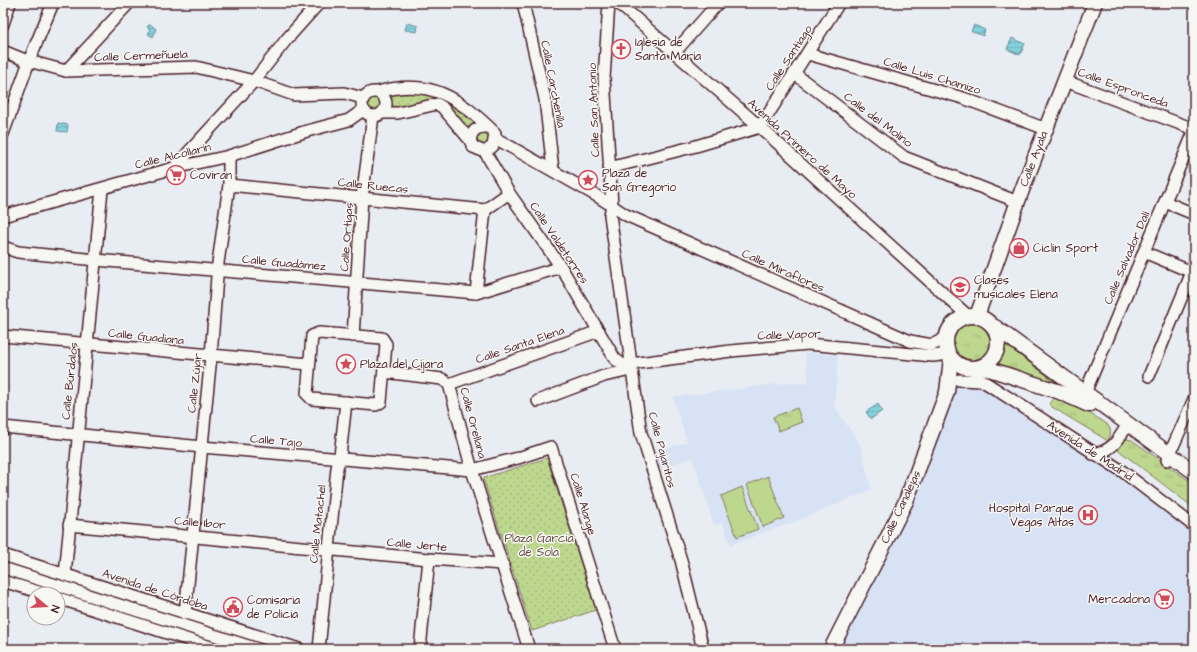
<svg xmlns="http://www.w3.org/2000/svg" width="1197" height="652" font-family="'Architects Daughter',sans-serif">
	<defs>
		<pattern id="grass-tufts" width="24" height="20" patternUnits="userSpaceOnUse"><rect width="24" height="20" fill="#bdd78e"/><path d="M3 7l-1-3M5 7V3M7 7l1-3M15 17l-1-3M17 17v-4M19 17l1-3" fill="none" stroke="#a4b87b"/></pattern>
		<pattern id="park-dots" width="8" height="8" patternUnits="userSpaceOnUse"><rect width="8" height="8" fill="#bdd78e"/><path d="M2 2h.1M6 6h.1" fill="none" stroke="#a4b87b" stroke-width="1.8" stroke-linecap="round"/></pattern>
		<pattern id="water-rules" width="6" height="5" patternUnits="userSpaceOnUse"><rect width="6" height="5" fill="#82d2dd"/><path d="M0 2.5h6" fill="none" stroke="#72b4be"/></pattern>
	</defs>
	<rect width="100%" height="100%" fill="#e8edf3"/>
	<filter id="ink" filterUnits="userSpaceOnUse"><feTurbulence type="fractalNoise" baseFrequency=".025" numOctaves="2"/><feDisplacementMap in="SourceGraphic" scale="8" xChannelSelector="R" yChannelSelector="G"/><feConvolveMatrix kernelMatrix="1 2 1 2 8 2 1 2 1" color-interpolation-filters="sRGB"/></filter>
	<g filter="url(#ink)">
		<g fill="#d7e2f4">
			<polygon points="805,353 838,355 834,406 860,444 871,490 799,520 730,545 723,523 714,525 693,458 657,469 652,452 687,442 673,397 786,383 809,384"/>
			<polygon points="975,379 1194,526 1194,649 831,649 955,383"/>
		</g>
		<g fill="url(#grass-tufts)" stroke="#847b5c">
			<circle cx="374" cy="103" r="8"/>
			<polygon points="484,131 490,134 490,142 484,146 477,143 476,135"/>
			<circle cx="973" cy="342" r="20"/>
			<path d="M1002 342 1061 386 989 366C998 361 1001 353 1002 342Z"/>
			<path d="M1054 397 1075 404 1107 424C1112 430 1111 434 1108 441L1052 407 1049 404Z"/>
			<polygon points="797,408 802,422 779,431 773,417"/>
			<polygon points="1122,438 1132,440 1194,484 1194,508 1117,449"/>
		</g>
		<g fill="url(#park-dots)" stroke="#847b5c">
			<polygon points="396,90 431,94 449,100 477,123 469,131 446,108 386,112 389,103 387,95"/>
			<polygon points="547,458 596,610 532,631 483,478"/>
		</g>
		<g fill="#bdd78e" stroke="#847b5c">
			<polygon points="768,476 784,518 763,527 747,485"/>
			<polygon points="742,487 758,529 737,537 721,496"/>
		</g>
		<g fill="url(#water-rules)" stroke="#6c8a96">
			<polygon points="407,23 418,26 417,32 405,30"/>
			<polygon points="150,24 156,29 153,37 148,34 150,30 147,27"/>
			<polygon points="974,25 985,30 983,36 971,31"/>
			<polygon points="1012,38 1025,44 1020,55 1007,49"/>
			<polygon points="58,123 68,125 67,132 57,131"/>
			<polygon points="878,404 882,411 871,419 866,412"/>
		</g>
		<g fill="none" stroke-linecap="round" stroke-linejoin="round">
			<g stroke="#4a1f2b" stroke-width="14">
				<g id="minor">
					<polyline points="523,3 545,99 553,170"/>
					<polyline points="609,3 604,78 612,205 610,215 641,433 681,560 703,649"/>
					<polyline points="618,3 760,127 968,316"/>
					<polyline points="3,24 10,3"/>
					<polyline points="3,51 25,60 66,71 196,67 254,81 294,95 344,93 363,98"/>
					<polyline points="675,52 718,3"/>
					<polyline points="808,54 963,98 1046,129"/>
					<polyline points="66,71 129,3"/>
					<polyline points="795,74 904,157 1018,202"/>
					<polyline points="1065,81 1194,129"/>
					<circle cx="374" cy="104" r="12"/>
					<path d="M378 92C430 77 459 98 495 133L493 146 485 152"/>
					<polyline points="383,113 398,113 437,104 442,107 470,140 473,147 485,152 509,193 561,267 615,359 623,365 731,351 808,344 933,356 949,354"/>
					<polyline points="3,134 31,56 53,3"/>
					<polyline points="495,138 597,196 626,215 910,341 932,345 946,338"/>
					<path d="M470 140C472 131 476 127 486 127"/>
					<polyline points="174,168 254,81 286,40 319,3"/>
					<polyline points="609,168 696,146 760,127 839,3"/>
					<polyline points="229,185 485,210 509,193"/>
					<polyline points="1165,202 1194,214"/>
					<polyline points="3,216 174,168 229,156 307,131 349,120 363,110"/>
					<polyline points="3,247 18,252 96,260 476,293 561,267"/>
					<polyline points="1144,252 1194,273"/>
					<polyline points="476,293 485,210"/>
					<polygon points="319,333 382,338 386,344 381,402 376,405 312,399 307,394 312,336"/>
					<polyline points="3,336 309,364"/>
					<polyline points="353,336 362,198 373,116"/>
					<polyline points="976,369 978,377 983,381 1122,471 1194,526"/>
					<polyline points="384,372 442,379 449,384"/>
					<polyline points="1149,376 1192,272"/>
					<polyline points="959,380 983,381"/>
					<polyline points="449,384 472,470 529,649"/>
					<polyline points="449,384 599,331"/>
					<polyline points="1085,393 1194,132"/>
					<polyline points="538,401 604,376 631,370"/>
					<polyline points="3,427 202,447 472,470 518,458 551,447 615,649"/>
					<path d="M1093 454C1113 451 1118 440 1128 424"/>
					<polyline points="1167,460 1194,399"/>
					<polyline points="69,525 429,559 503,564"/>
					<polyline points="3,555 299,649"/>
					<polyline points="3,568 258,649"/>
					<polyline points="65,575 102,189"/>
					<polyline points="3,581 45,594"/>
					<polyline points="58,598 217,649"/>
					<polyline points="185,614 211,356 218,263 229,185 229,156"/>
					<polyline points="319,649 337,468 340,456 346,402"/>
					<polyline points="420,649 429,559"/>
				</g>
			</g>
			<g stroke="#4a1f2b" stroke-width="17">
				<g id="major">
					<circle cx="972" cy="342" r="26"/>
					<polyline points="977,316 1022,190 1095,3"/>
					<polyline points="995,327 1194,472"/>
					<polyline points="983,367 1060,392 1089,405"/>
					<polyline points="831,649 906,501 947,392 951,359"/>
				</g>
			</g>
			<use href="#minor" stroke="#f6f6f2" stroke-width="11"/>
			<use href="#major" stroke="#f6f6f2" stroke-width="14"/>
		</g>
	</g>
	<defs>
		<g id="church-ring" transform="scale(1)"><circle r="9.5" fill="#f6f6f2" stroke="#d1495b" stroke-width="1.5"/><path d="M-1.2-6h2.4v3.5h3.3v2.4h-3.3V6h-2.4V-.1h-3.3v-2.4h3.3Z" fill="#d1495b"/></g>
		<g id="supermarket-ring" transform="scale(1)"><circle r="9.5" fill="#f6f6f2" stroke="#d1495b" stroke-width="1.5"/><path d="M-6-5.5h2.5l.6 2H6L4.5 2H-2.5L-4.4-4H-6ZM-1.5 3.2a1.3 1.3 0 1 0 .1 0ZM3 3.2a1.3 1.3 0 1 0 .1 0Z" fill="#d1495b"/></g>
		<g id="sight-ring" transform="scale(1)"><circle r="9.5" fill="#f6f6f2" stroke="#d1495b" stroke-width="1.5"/><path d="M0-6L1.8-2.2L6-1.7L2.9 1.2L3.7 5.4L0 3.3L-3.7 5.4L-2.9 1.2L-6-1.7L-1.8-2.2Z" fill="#d1495b"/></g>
		<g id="shop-ring" transform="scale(1)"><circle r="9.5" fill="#f6f6f2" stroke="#d1495b" stroke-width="1.5"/><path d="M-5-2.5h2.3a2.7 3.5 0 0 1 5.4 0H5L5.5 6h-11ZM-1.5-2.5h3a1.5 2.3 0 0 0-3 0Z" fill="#d1495b"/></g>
		<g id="university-ring" transform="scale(1)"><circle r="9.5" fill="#f6f6f2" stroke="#d1495b" stroke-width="1.5"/><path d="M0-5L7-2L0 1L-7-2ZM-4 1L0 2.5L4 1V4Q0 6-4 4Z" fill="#d1495b"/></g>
		<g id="hospital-ring" transform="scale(1)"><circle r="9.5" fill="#f6f6f2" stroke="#d1495b" stroke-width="1.5"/><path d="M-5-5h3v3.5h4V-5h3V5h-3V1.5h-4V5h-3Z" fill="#d1495b"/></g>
		<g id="civic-ring" transform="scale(1)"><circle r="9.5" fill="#f6f6f2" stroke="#d1495b" stroke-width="1.5"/><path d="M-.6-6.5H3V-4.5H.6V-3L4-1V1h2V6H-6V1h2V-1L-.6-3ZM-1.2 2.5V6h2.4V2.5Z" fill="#d1495b"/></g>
	</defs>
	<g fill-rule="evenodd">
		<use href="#church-ring" x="621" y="49"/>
		<use href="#supermarket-ring" x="176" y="175"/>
		<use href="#sight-ring" x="588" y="180"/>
		<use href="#shop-ring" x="1019" y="248"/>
		<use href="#university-ring" x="960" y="287"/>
		<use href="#sight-ring" x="346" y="364"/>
		<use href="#hospital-ring" x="1088" y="515"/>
		<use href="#supermarket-ring" x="1164" y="599"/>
		<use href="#civic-ring" x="233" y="607"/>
	</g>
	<g text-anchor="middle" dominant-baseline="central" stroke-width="3" stroke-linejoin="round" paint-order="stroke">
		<g font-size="12" fill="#4a1f2b" stroke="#f6f6f2" text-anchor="start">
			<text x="635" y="42">Iglesia de<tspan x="635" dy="14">Santa María</tspan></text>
			<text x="602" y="173">Plaza de<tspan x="602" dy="14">San Gregorio</tspan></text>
			<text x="190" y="175">Coviran</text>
			<text x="1033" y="248">Ciclin Sport</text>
			<text x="974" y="280">Clases<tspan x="974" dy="14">musicales Elena</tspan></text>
			<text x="360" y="364">Plaza del Cíjara</text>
			<text x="1074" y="508" text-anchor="end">Hospital Parque<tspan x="1074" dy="14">Vegas Altas</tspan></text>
			<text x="1150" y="599" text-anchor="end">Mercadona</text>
			<text x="247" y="600">Comisaria<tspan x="247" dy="14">de Policia</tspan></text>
		</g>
		<g font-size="12" fill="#4a1f2b" stroke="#f6f6f2">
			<text transform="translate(141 56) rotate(-2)">Calle Cermeñuela</text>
			<text transform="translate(789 58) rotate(-57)">Calle Santiago</text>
			<text transform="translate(932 76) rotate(17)">Calle Luis Chamizo</text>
			<text transform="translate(553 84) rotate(79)">Calle Carchenilla</text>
			<text transform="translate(1123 88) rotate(20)">Calle Espronceda</text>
			<text transform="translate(594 110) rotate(-92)">Calle San Antonio</text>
			<text transform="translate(878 120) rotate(37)">Calle del Molino</text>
			<text transform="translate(802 149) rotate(42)">Avenida Primero de Mayo</text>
			<text transform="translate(173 156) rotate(-14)">Calle Alcollarín</text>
			<text transform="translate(1034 159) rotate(-69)">Calle Ayala</text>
			<text transform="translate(373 186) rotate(6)">Calle Ruecas</text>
			<text transform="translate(347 237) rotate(-86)">Calle Ortigas</text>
			<text transform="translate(559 243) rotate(56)">Calle Valdetorres</text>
			<text transform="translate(1127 258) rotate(-67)">Calle Salvador Dalí</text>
			<text transform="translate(284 263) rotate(5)">Calle Guadámez</text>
			<text transform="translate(783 271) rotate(24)">Calle Miraflores</text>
			<text transform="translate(789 335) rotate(-2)">Calle Vapor</text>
			<text transform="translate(146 337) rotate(6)">Calle Guadiana</text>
			<text transform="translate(520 345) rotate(-19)">Calle Santa Elena</text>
			<text transform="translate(70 381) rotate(-84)">Calle Búrdalos</text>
			<text transform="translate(195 383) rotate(-84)">Calle Zújar</text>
			<text transform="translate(473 423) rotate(75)">Calle Orellana</text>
			<text transform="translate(276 441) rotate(5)">Calle Tajo</text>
			<text transform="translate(662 450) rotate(75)">Calle Pajaritos</text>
			<text transform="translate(1090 451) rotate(33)">Avenida de Madrid</text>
			<text transform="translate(583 504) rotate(73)">Calle Alange</text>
			<text transform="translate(901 507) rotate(-65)">Calle Canalejas</text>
			<text transform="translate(200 523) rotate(5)">Calle Ibor</text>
			<text transform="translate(318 524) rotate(-84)">Calle Matachel</text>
			<text transform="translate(417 545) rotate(5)">Calle Jerte</text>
			<text transform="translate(155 590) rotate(18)">Avenida de Córdoba</text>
		</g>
		<g font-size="12" fill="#674d44" stroke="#f6f6f2">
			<text x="539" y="538">Plaza García<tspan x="539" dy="14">de Sola</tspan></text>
		</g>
	</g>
	<rect width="1197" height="652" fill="none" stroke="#f6f6f2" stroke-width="16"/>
	<rect x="8" y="8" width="1181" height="636" fill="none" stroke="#4a1f2b" stroke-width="1.5" filter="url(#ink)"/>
	<g transform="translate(46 606) rotate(108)"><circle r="19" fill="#f6f6f2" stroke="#b1a0a2"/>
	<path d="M0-3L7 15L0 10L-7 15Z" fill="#d1495b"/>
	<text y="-6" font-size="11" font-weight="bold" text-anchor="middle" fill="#4a1f2b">N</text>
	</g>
</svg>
